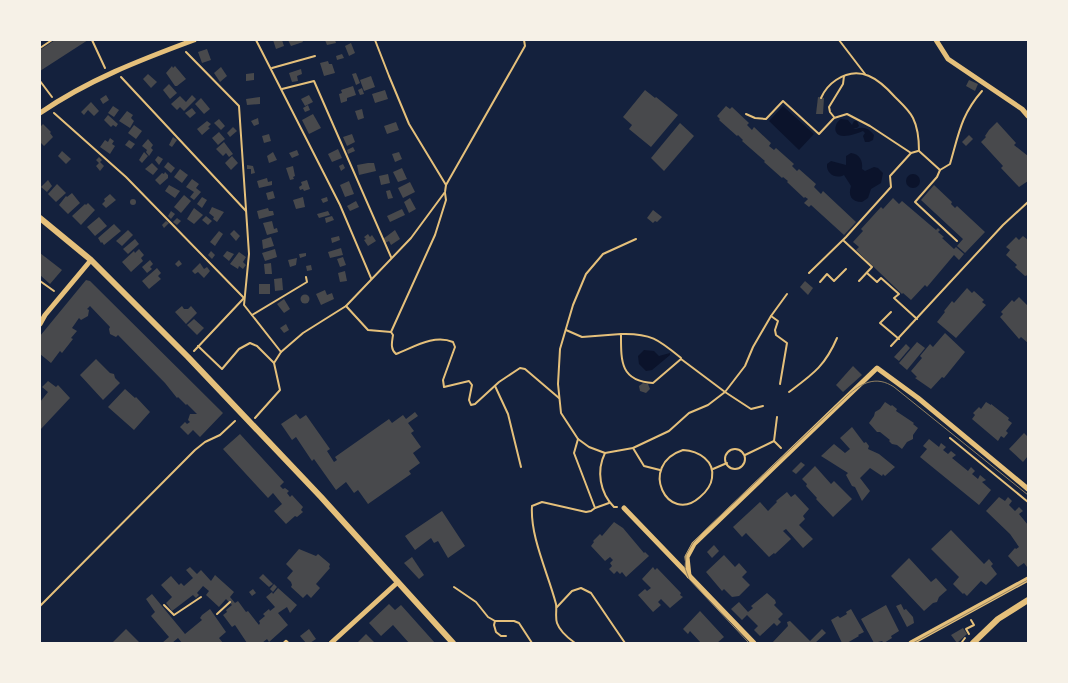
<svg xmlns="http://www.w3.org/2000/svg" width="1068" height="683" font-family="'Fira Sans Condensed',sans-serif">
	<rect width="100%" height="100%" fill="#14213d"/>
	<g fill="#0b132b">
		<polygon points="783,106 814,134 799,150 769,121"/>
		<path d="M841 119 848 120 852 125 854 121H857L859 126 857 128H853L856 129C863 126 869 128 874 135L873 140 869 142H865L863 136 865 133 863 131C858 133 850 136 844 136 832 136 834 123 841 119Z"/>
		<path d="M851 153C860 154 863 161 862 169L865 171 874 167 878 168 883 173 881 183 871 189 868 198 862 202C851 202 848 195 851 186L844 175C837 179 826 175 827 164L831 161 846 165V156Z"/>
		<circle cx="913" cy="181" r="7"/>
		<polygon points="644,350 654,351 659,356 670,353 670,355 652,370 646,371 639,364 638,356"/>
	</g>
	<g fill="#48494c">
		<polygon points="55,40 88,40 40,71 40,50"/>
		<polygon points="273,40 282,40 284,46 276,49"/>
		<polygon points="288,40 302,40 303,42 291,46"/>
		<polygon points="325,40 335,40 336,43 327,45"/>
		<polygon points="351,43 355,53 349,56 345,46"/>
		<polygon points="207,49 211,60 202,63 198,52"/>
		<polygon points="342,54 344,58 337,60 336,56"/>
		<polygon points="328,61 329,64 332,64 335,73 324,76 320,63"/>
		<polygon points="172,66 173,68 175,66 186,79 177,86 175,86 166,73"/>
		<polygon points="221,67 227,76 220,82 214,73"/>
		<polygon points="301,69 302,74 297,76 298,81 292,82 289,73"/>
		<polygon points="254,73 254,80 246,81 246,74"/>
		<polygon points="356,73 360,83 356,85 352,74"/>
		<polygon points="148,74 157,82 151,88 143,79"/>
		<polygon points="371,76 375,87 364,91 360,80"/>
		<polygon points="969,80 978,84 975,91 966,86"/>
		<polygon points="169,84 177,93 170,99 163,90"/>
		<polygon points="353,86 356,95 347,98 347,101 341,103 339,94 342,93 341,90"/>
		<polygon points="362,88 364,94 360,95 358,90"/>
		<polygon points="385,90 388,99 375,103 372,94"/>
		<polygon points="645,90 655,98 656,97 678,115 651,147 629,129 632,125 623,117"/>
		<polygon points="106,95 109,100 103,104 100,99"/>
		<polygon points="192,95 196,99 184,111 180,107 177,110 171,104 180,96 186,102"/>
		<polygon points="309,95 313,102 305,106 301,99"/>
		<polygon points="260,97 260,104 247,105 246,99"/>
		<polygon points="818,97 824,98 823,114 816,114"/>
		<polygon points="201,98 210,109 204,114 195,104"/>
		<polygon points="91,102 99,111 94,116 88,110 84,115 81,112"/>
		<polygon points="308,105 310,110 305,112 303,108"/>
		<polygon points="113,106 119,110 114,117 108,113"/>
		<polygon points="726,106 730,109 732,107 749,123 747,125 752,130 754,127 771,143 769,146 774,150 776,148 794,164 792,166 797,171 799,169 816,184 814,187 821,194 823,191 856,222 844,235 811,205 809,207 804,203 808,199 805,197 804,198 787,182 788,181 783,177 782,178 764,162 765,161 742,141 743,140 738,135 737,136 719,120 720,119 717,116"/>
		<polygon points="192,108 196,113 190,118 185,113"/>
		<polygon points="362,109 364,118 358,120 355,111"/>
		<polygon points="127,111 133,115 131,118 134,121 130,128 119,121"/>
		<polygon points="313,114 321,128 309,134 302,120"/>
		<polygon points="108,115 118,124 116,127 113,125 111,127 104,120"/>
		<polygon points="258,118 259,124 254,126 251,121"/>
		<polygon points="219,119 225,126 221,130 214,123"/>
		<polygon points="207,121 211,124 208,127 210,128 202,135 197,129"/>
		<polygon points="396,122 399,130 387,134 384,126"/>
		<polygon points="997,122 1016,143 1014,145 1028,156 1028,181 1019,187 1001,168 1003,166 981,142 986,137 985,136 989,130"/>
		<polygon points="680,123 694,136 664,171 651,158"/>
		<polygon points="43,124 51,132 50,133 53,137 44,146 40,142 40,127"/>
		<polygon points="134,125 142,131 136,139 128,133"/>
		<polygon points="233,127 237,131 230,137 227,133"/>
		<polygon points="219,132 225,139 218,145 212,138"/>
		<polygon points="269,134 271,141 264,143 262,136"/>
		<polygon points="352,134 355,142 347,146 343,137"/>
		<polygon points="969,135 973,139 966,146 962,142"/>
		<polygon points="173,137 177,140 172,147 169,145"/>
		<polygon points="110,138 114,141 112,144 115,146 110,154 100,147 105,140 108,142"/>
		<polygon points="148,139 153,145 151,148 153,150 149,156 146,152 147,150 142,146"/>
		<polygon points="129,140 135,144 131,149 125,145"/>
		<polygon points="224,142 233,154 229,157 226,153 223,156 216,149"/>
		<polygon points="353,147 355,151 348,154 347,150"/>
		<polygon points="338,149 342,158 332,162 328,154"/>
		<polygon points="297,150 299,155 292,158 289,153"/>
		<polygon points="62,151 71,159 66,164 58,156"/>
		<polygon points="144,152 148,156 142,163 139,160"/>
		<polygon points="273,152 277,160 269,163 267,156"/>
		<polygon points="399,152 402,159 395,162 392,154"/>
		<polygon points="158,156 163,159 159,165 155,160"/>
		<polygon points="232,156 238,163 231,170 225,163"/>
		<polygon points="99,157 102,160 100,162 104,166 100,171 96,166 99,163 96,160"/>
		<polygon points="168,162 175,168 171,173 164,167"/>
		<polygon points="152,163 158,169 153,175 145,169"/>
		<polygon points="368,163 374,163 376,171 359,175 357,165"/>
		<polygon points="343,164 345,168 341,171 339,166"/>
		<polygon points="247,165 253,166 255,173 251,174 251,169 247,169"/>
		<polygon points="293,166 295,176 293,177 294,179 290,180 286,168"/>
		<polygon points="402,168 407,179 398,182 393,172"/>
		<polygon points="180,169 188,175 182,183 174,177"/>
		<polygon points="165,172 168,175 168,178 160,185 155,180 162,173 164,174"/>
		<polygon points="388,174 390,183 381,185 379,176"/>
		<polygon points="267,178 268,182 272,181 272,185 259,188 257,181"/>
		<polygon points="192,179 199,184 196,188 201,192 194,200 190,197 194,192 186,187"/>
		<polygon points="48,180 52,186 47,192 41,187"/>
		<polygon points="307,180 310,189 304,191 303,189 300,190 299,187 302,185 301,182"/>
		<polygon points="349,181 354,194 345,197 340,185"/>
		<polygon points="410,182 415,192 403,198 398,188"/>
		<polygon points="57,184 66,193 56,202 48,194"/>
		<polygon points="169,185 180,191 175,198 165,191"/>
		<polygon points="934,185 952,202 951,204 955,208 957,206 985,232 965,253 957,246 963,239 921,200"/>
		<polygon points="390,190 393,198 388,199 386,191"/>
		<polygon points="273,191 275,198 268,200 266,193"/>
		<polygon points="72,193 80,203 68,214 59,205 66,196 67,197"/>
		<polygon points="110,194 116,200 106,208 102,204 105,201 104,199"/>
		<polygon points="184,195 191,201 181,213 174,207"/>
		<polygon points="202,197 207,200 202,208 197,204"/>
		<polygon points="303,197 305,207 296,209 293,200"/>
		<polygon points="327,197 328,201 323,203 321,199"/>
		<polygon points="410,198 416,209 409,213 404,202"/>
		<polygon points="893,198 899,204 902,201 936,230 938,228 940,230 938,232 944,237 942,238 954,249 956,247 964,254 959,260 954,255 927,287 925,285 911,300 903,293 902,294 856,250 859,247 853,242 863,231 861,229 881,207 883,209"/>
		<circle cx="133" cy="202" r="3"/>
		<polygon points="356,201 359,207 350,211 347,206"/>
		<polygon points="88,203 95,210 81,225 72,216 85,204 86,205"/>
		<polygon points="212,207 224,212 217,222 213,219 214,217 209,213"/>
		<polygon points="194,208 203,215 194,224 187,219"/>
		<polygon points="268,208 269,211 273,211 274,215 259,219 257,211"/>
		<polygon points="402,209 405,215 390,222 387,216"/>
		<polygon points="653,210 662,217 657,222 655,221 653,223 647,218"/>
		<polygon points="171,211 175,214 171,219 168,216"/>
		<polygon points="328,211 330,215 319,218 317,214"/>
		<polygon points="206,216 212,221 208,225 202,220"/>
		<polygon points="332,216 334,220 326,223 325,218"/>
		<polygon points="99,217 107,226 95,236 87,227"/>
		<polygon points="177,218 181,221 177,225 173,222"/>
		<polygon points="166,221 169,223 164,228 162,225"/>
		<polygon points="272,221 274,229 277,228 278,232 267,235 263,223"/>
		<polygon points="114,224 121,231 104,245 102,242 101,243 98,238"/>
		<polygon points="128,230 133,235 122,246 116,241"/>
		<polygon points="234,230 240,236 236,241 230,234"/>
		<polygon points="395,230 400,239 391,245 389,241 385,243 383,239"/>
		<polygon points="219,231 223,234 215,246 210,242"/>
		<polygon points="368,234 370,237 372,235 376,241 368,246 364,240 366,239 364,237"/>
		<polygon points="339,236 340,240 332,243 331,238"/>
		<polygon points="1023,236 1028,240 1028,275 1025,276 1015,267 1017,265 1006,255 1010,250 1006,247 1016,237 1019,240"/>
		<polygon points="271,237 274,246 263,249 262,240"/>
		<polygon points="135,239 139,244 128,254 123,249"/>
		<polygon points="341,248 343,255 330,258 328,252"/>
		<polygon points="139,249 144,255 141,258 143,261 131,272 122,262 134,251 135,253"/>
		<polygon points="275,249 277,257 265,261 262,253"/>
		<polygon points="211,251 215,255 212,259 208,255"/>
		<polygon points="227,251 234,254 229,261 223,256"/>
		<polygon points="239,252 246,257 243,262 246,265 243,269 239,266 238,269 230,264"/>
		<polygon points="40,253 62,270 50,284 40,275"/>
		<polygon points="306,253 306,256 300,258 299,254"/>
		<polygon points="343,257 346,265 340,267 337,259"/>
		<polygon points="297,258 296,265 290,267 288,260"/>
		<polygon points="150,260 153,264 150,267 152,269 147,273 142,267"/>
		<polygon points="179,260 182,264 178,267 175,264"/>
		<polygon points="200,263 204,269 207,267 210,271 204,278 198,272 195,274 192,271"/>
		<polygon points="271,263 272,274 265,274 264,264"/>
		<polygon points="311,265 312,270 307,271 306,266"/>
		<polygon points="157,268 161,273 158,276 161,279 149,289 142,281"/>
		<polygon points="345,271 347,281 340,282 338,273"/>
		<polygon points="282,278 283,290 275,291 274,279"/>
		<polygon points="86,280 90,281 223,413 200,437 193,430 188,435 180,427 185,422 187,424 190,422 188,420 190,414 197,414 187,404 186,405 178,397 177,398 165,383 118,335 116,337 110,334 109,329 110,327 90,306 87,309 89,310 88,316 81,320 79,318 72,328 77,331 71,338 73,339 62,353 60,351 51,363 40,354 40,336"/>
		<polygon points="805,281 813,288 808,295 800,287"/>
		<rect x="259" y="284" width="11" height="10"/>
		<polygon points="967,288 972,293 974,291 984,300 982,302 986,305 956,338 937,322 945,312 944,311 952,301 954,303"/>
		<polygon points="325,290 327,295 332,293 334,299 321,305 316,294"/>
		<circle cx="305" cy="299" r="4.5"/>
		<polygon points="1019,297 1028,306 1028,343 1021,337 1019,339 1000,317 1003,314 1001,312 1012,300 1014,302"/>
		<polygon points="284,299 290,309 284,313 277,304"/>
		<polygon points="182,306 184,309 188,309 191,306 197,313 186,324 175,312"/>
		<polygon points="194,319 204,328 197,335 187,325"/>
		<polygon points="286,324 289,330 284,333 280,328"/>
		<polygon points="945,333 965,352 944,378 942,377 931,389 915,378 917,377 911,371 922,358 920,356 930,344 933,347"/>
		<polygon points="917,342 925,348 907,370 899,363"/>
		<polygon points="906,344 910,348 899,361 894,357"/>
		<polygon points="96,359 110,373 114,374 115,378 120,383 103,400 80,375"/>
		<polygon points="853,366 862,375 843,392 836,385"/>
		<polygon points="48,381 56,387 58,385 70,398 40,430 40,406 41,405 40,402 48,392 42,387"/>
		<polygon points="643,383 648,384 650,389 646,393 640,391 639,386"/>
		<polygon points="125,389 135,398 136,397 150,412 134,430 108,407"/>
		<polygon points="885,402 891,406 892,405 897,409 896,411 914,423 913,424 918,428 913,435 913,439 907,442 902,449 897,445 892,444 889,441 890,440 880,432 877,432 869,423 874,416 875,412 880,409"/>
		<polygon points="986,402 991,405 991,404 1009,418 1008,420 1012,423 1006,431 1008,433 1004,438 1001,436 998,441 972,419 975,415 973,413 979,407 981,409"/>
		<polygon points="415,412 418,416 408,423 414,431 411,433 421,447 413,453 420,463 409,471 411,474 368,504 358,490 354,493 346,482 336,490 314,459 312,461 296,437 292,440 281,424 296,414 300,419 306,415 330,449 327,451 334,462 337,460 335,457 389,419 392,423 403,415 406,419"/>
		<polygon points="852,427 864,443 866,442 869,446 868,449 879,454 895,467 885,476 883,474 882,476 870,468 860,478 870,491 862,501 855,487 852,486 846,475 848,473 821,456 834,444 845,453 850,449 840,438"/>
		<polygon points="1024,433 1028,437 1028,456 1023,462 1009,449"/>
		<polygon points="240,434 284,482 280,486 283,489 285,488 289,491 287,493 290,497 292,495 303,507 301,510 303,512 297,517 295,516 286,524 274,511 282,504 273,493 268,498 223,449"/>
		<polygon points="929,439 939,447 941,443 946,447 943,450 948,454 951,451 956,455 952,458 968,471 971,467 975,471 972,474 978,479 980,475 986,480 982,482 991,490 979,505 920,457 927,449 923,446"/>
		<polygon points="801,462 805,465 796,474 792,471"/>
		<polygon points="815,466 831,484 834,481 852,499 833,517 816,499 817,498 806,486 807,484 802,479"/>
		<polygon points="787,492 791,497 795,494 809,509 803,516 805,519 799,525 813,539 803,548 786,529 783,531 791,539 775,554 774,553 769,557 746,533 742,537 733,527 760,502 768,511 777,502 776,501"/>
		<polygon points="999,497 1005,501 1008,497 1012,501 1009,505 1015,511 1019,507 1023,511 1019,514 1028,525 1028,566 1027,567 1024,563 1018,567 1008,556 1015,548 1016,549 1019,547 1010,534 986,511"/>
		<polygon points="442,511 465,546 448,558 438,541 434,543 431,538 415,550 405,536"/>
		<polygon points="614,522 623,528 644,553 645,552 649,556 626,577 622,572 620,574 617,571 614,574 609,569 612,566 610,563 613,560 610,557 605,561 591,546 594,542 593,541 600,534 602,536"/>
		<polygon points="951,530 984,564 989,559 993,564 991,566 997,574 986,585 981,581 967,596 964,593 963,594 953,584 959,577 931,549"/>
		<polygon points="714,545 719,551 712,558 707,552"/>
		<polygon points="299,549 316,556 318,554 330,564 329,567 330,568 316,584 320,588 311,598 307,594 303,598 291,587 292,585 291,582 287,578 293,571 286,564"/>
		<polygon points="724,555 735,567 739,563 747,572 742,577 750,585 739,596 732,597 724,589 722,591 706,572"/>
		<polygon points="412,557 424,575 419,579 404,563"/>
		<polygon points="909,558 931,582 936,578 947,590 939,597 937,602 933,603 924,611 891,576"/>
		<polygon points="190,567 197,574 201,570 211,581 215,575 234,592 230,597 235,603 238,601 246,612 248,611 259,625 260,623 259,621 265,616 263,614 269,609 270,611 275,607 266,597 272,592 273,594 278,588 297,605 290,613 287,607 278,613 288,625 269,642 267,639 262,643 247,643 235,625 232,627 223,615 227,612 226,610 232,605 226,599 219,607 206,595 209,591 203,586 197,593 199,595 196,598 193,595 172,611 166,603 172,597 161,585 171,576 179,585 181,583 184,586 193,578 186,570"/>
		<polygon points="653,567 655,570 657,568 681,593 680,595 683,597 670,608 661,599 658,602 661,605 653,612 638,595 645,589 647,591 651,588 642,579"/>
		<polygon points="263,574 273,584 269,587 259,578"/>
		<polygon points="274,584 277,587 273,592 270,589"/>
		<polygon points="253,589 256,593 252,596 249,592"/>
		<polygon points="767,593 775,600 776,603 774,605 783,614 778,619 781,622 777,626 774,623 760,636 754,630 758,626 747,615 742,620 731,609 739,602 748,612 753,608 751,606"/>
		<polygon points="152,594 185,634 202,620 200,618 202,615 210,609 226,632 219,638 223,643 182,643 178,638 172,643 162,643 169,637 151,616 155,612 146,599"/>
		<polygon points="389,604 395,610 401,605 435,643 409,643 393,625 381,636 369,623"/>
		<polygon points="901,604 904,610 906,609 913,617 914,623 907,627 896,606"/>
		<polygon points="886,605 899,631 891,636 892,638 884,643 882,641 874,643 861,619"/>
		<polygon points="851,609 864,632 858,635 859,636 847,643 842,643 831,620 838,616 840,618 847,614 846,612"/>
		<polygon points="700,611 724,637 717,643 701,643 690,631 688,634 683,629"/>
		<polygon points="790,621 810,641 822,629 826,633 815,643 772,643 788,626 787,622"/>
		<polygon points="963,628 967,634 957,643 951,635"/>
		<polygon points="126,629 140,643 112,643"/>
		<polygon points="309,629 316,639 310,643 306,643 300,636"/>
		<polygon points="366,634 375,643 357,643"/>
	</g>
	<g fill="none" stroke-linecap="round" stroke-linejoin="round">
		<g stroke="#e5c07b" stroke-width="2">
			<polyline points="92,40 105,68"/>
			<polyline points="256,40 340,205 371,278"/>
			<polyline points="839,40 865,74"/>
			<polyline points="40,48 52,40"/>
			<polyline points="186,52 239,106 249,254 244,305 281,352"/>
			<polyline points="272,68 315,56"/>
			<polyline points="121,77 246,211"/>
			<polyline points="40,81 52,97"/>
			<polyline points="282,89 314,81 391,257"/>
			<path d="M821 98C824 91 830 84 836 80 860 64 879 79 895 97 901 103 909 110 913 118 918 128 919 140 919 151L940 170 937 177 915 202 957 241"/>
			<polyline points="54,113 126,177 244,298"/>
			<polyline points="746,114 755,118 766,119 783,101 819,134 834,118 847,114 870,126 911,153"/>
			<polyline points="834,117 830,112 829,107 843,84 844,76"/>
			<path d="M940 170 950 164C959 133 961 115 982 91"/>
			<polyline points="446,185 525,46 524,40"/>
			<path d="M445 193 446 200 435 235 391 332 393 335C392 342 390 349 396 354 414 347 434 334 453 342L455 347 443 380 444 387 469 381 472 385 469 400 471 405 475 404 499 382 520 368 525 369 559 398"/>
			<polyline points="636,239 603,254 586,274 573,305 560,349 558,384 561,413 578,439 589,447 605,453 633,448 669,431 689,413 708,405 725,392 745,366 753,347 771,316 787,294"/>
			<polyline points="844,241 872,267 859,281"/>
			<polyline points="809,273 846,237 891,187 890,176 911,153 918,151"/>
			<polyline points="867,273 877,282 881,278 899,294 894,298 917,319"/>
			<polyline points="40,281 54,291"/>
			<polyline points="820,282 827,274 834,281 846,269"/>
			<polyline points="346,306 368,330 391,332"/>
			<polyline points="891,312 880,323 899,339"/>
			<polyline points="252,315 307,282 306,277"/>
			<polyline points="771,316 778,321 775,330 776,335 787,343 780,384"/>
			<path d="M566 330 582 337 621 334C621 361 620 381 653 383L681 359 725 392 751 409 763 406"/>
			<path d="M621 334C651 333 659 340 681 358"/>
			<polyline points="198,346 222,369 239,349 250,343 257,346 274,363"/>
			<polyline points="891,346 1003,225 1028,202"/>
			<polyline points="194,351 244,298"/>
			<polyline points="495,386 508,414 521,467"/>
			<path d="M789 392C813 374 825 366 837 338"/>
			<polyline points="255,418 280,390 274,363 281,352 303,333 346,306 411,238 445,192 446,185 409,124 389,76 375,40"/>
			<polyline points="950,438 1028,502"/>
			<polyline points="774,441 781,448"/>
			<polyline points="633,448 644,466 660,470"/>
			<circle cx="735" cy="459" r="10"/>
			<path d="M683 450C699 451 715 461 712 478 711 486 706 492 700 497 668 526 637 465 683 450Z"/>
			<path d="M605 453C596 471 600 493 614 507H617"/>
			<polyline points="745,455 774,441 777,417"/>
			<polyline points="713,469 727,463"/>
			<polyline points="595,508 609,503"/>
			<polyline points="454,587 476,602 488,617 495,621 514,621 519,623 532,643"/>
			<polyline points="164,605 174,615 201,597"/>
			<polyline points="40,606 195,450 205,442 220,435 235,421"/>
			<polyline points="557,607 572,591 581,588 591,593 625,643"/>
			<polyline points="217,614 230,602"/>
			<polyline points="495,621 494,625 496,632 501,636 506,636"/>
			<polyline points="969,634 966,629 974,625 971,620"/>
			<path d="M575 643C568 638 560 632 557 623 555 617 557 610 556 604 548 573 530 537 532 506L542 502 586 512 591 511 595 508 574 453 578 439"/>
			<polyline points="963,643 962,642 965,638"/>
		</g>
		<polyline stroke="#e5c07b" stroke-width="2.5" points="284,643 286,641 288,643"/>
		<g stroke="#e5c07b" stroke-width="5">
			<polyline points="936,40 948,59 1022,109 1028,116"/>
			<path d="M40 113C88 80 140 60 194 40"/>
			<polyline points="40,324 45,315 91,260"/>
			<polyline points="624,508 754,643"/>
			<polyline points="689,576 687,557 694,544 877,368 918,398 1028,489"/>
			<polyline points="331,643 398,582"/>
			<polyline points="911,643 1028,579"/>
		</g>
		<g stroke="#e5c07b" stroke-width="6">
			<polyline points="40,218 91,260 188,357 321,497 453,643"/>
			<polyline points="973,643 998,619 1028,600"/>
		</g>
		<g stroke="#918062" stroke-width="1">
			<path d="M749 643 689 579 685 568 686 555 693 543 702 533 847 396C861 383 876 375 894 387L1028 495"/>
			<polyline points="913,643 1028,580"/>
		</g>
	</g>
	<rect width="1068" height="683" fill="none" stroke="#f6f1e7" stroke-width="82"/>
</svg>
